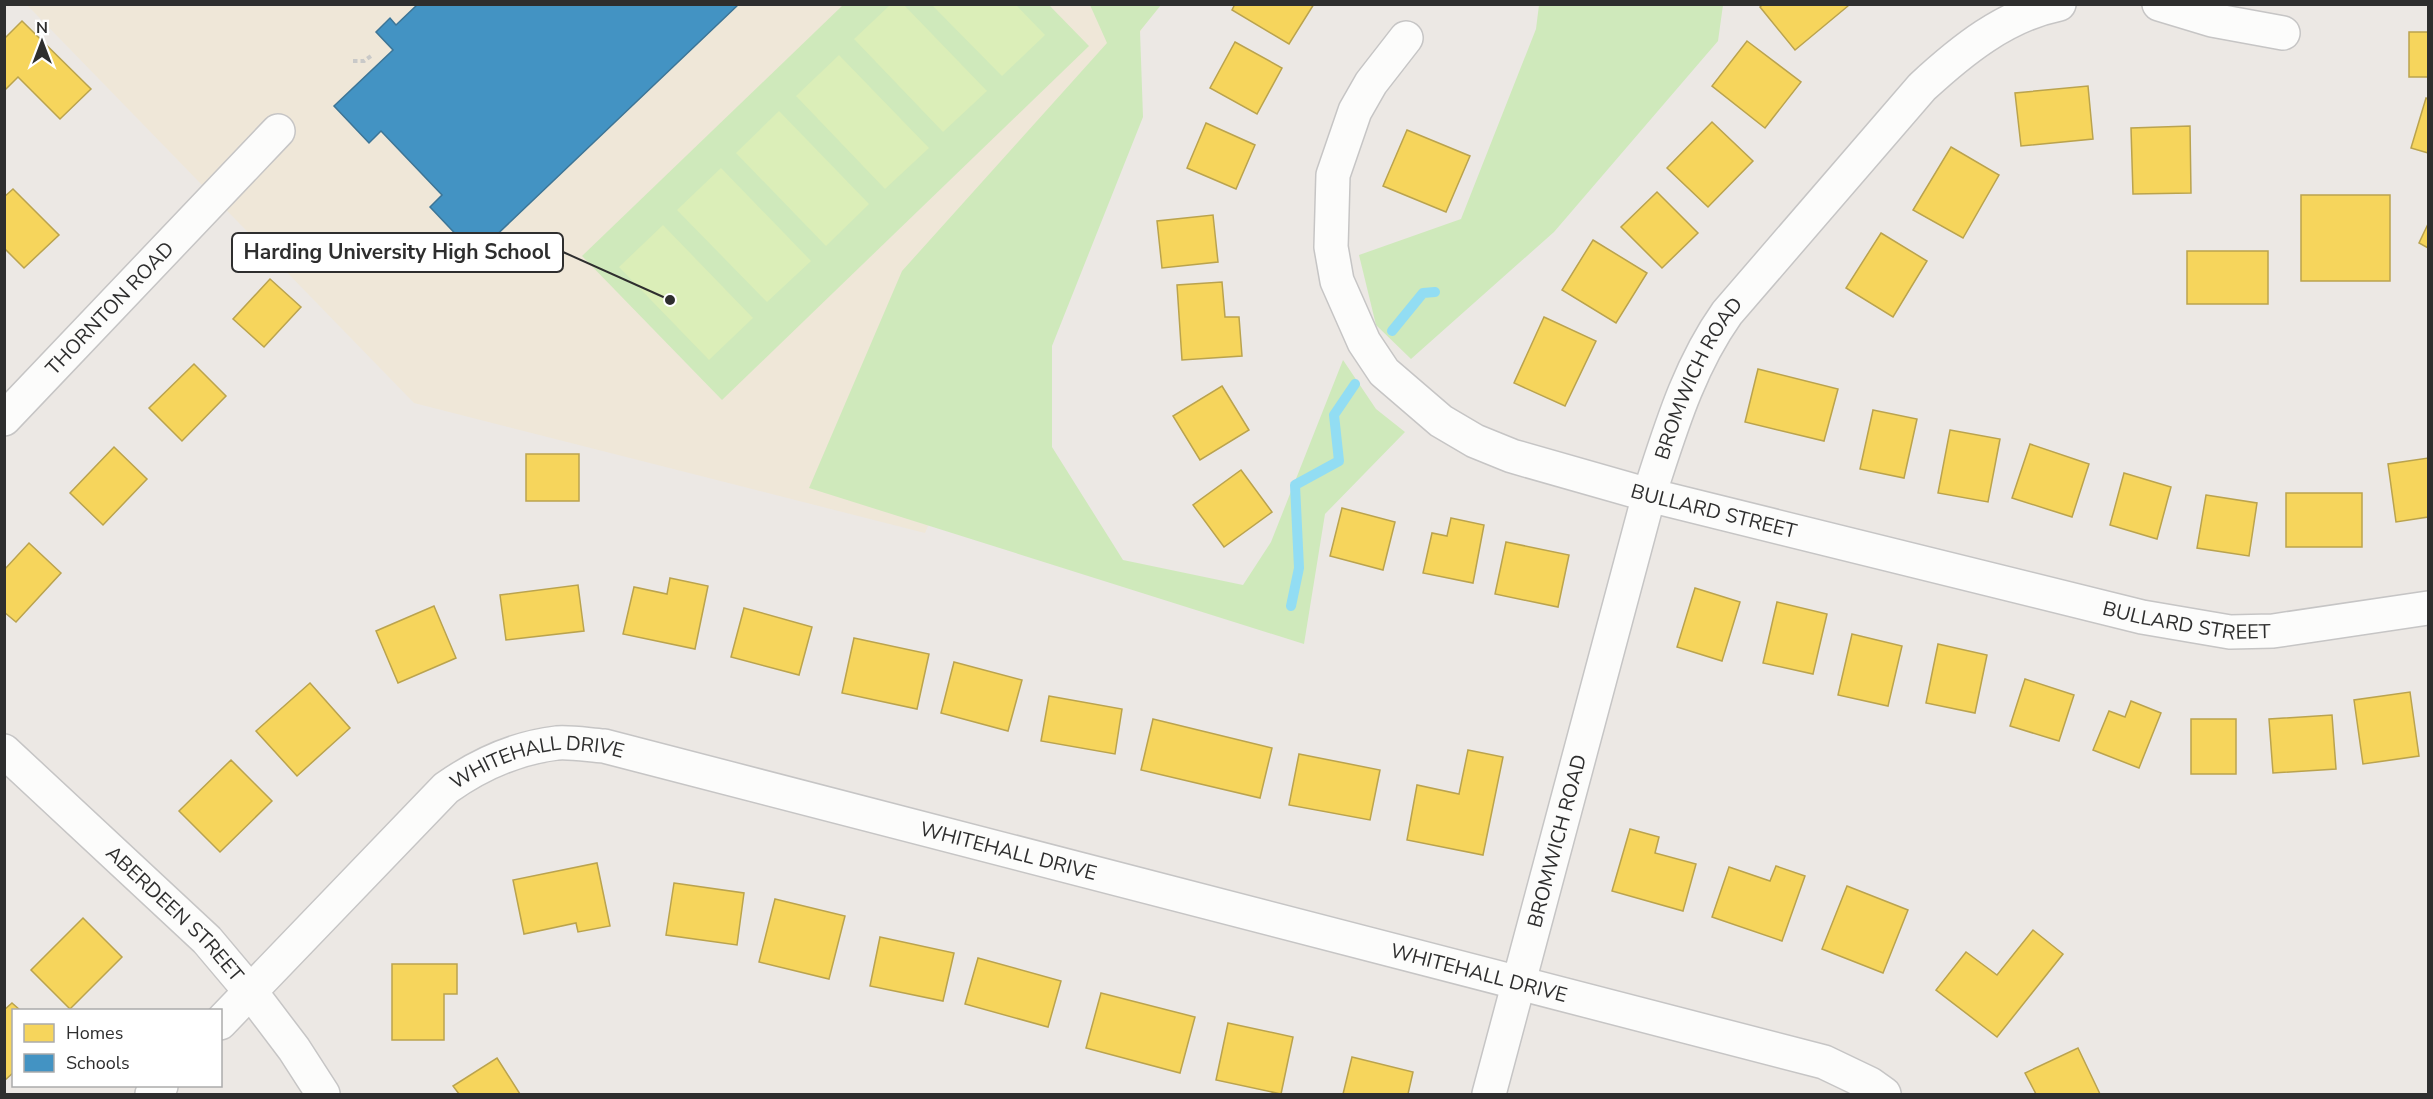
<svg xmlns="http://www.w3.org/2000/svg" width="2433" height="1099" font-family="'Nunito Sans',sans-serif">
	<rect width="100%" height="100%" fill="#ece8e4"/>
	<polygon fill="#efe7d8" points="27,5 1152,5 925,533 414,403"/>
	<g fill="#cfe9bb">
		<polygon points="843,5 1049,5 1089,46 722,400 582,256"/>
		<polygon points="1090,5 1161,5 1140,31 1143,117 1052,346 1052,447 1123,560 1243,585 1271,542 1343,360 1376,409 1405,432 1325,514 1304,644 809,488 902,271 1107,43"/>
		<polygon points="1539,5 1723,5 1718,41 1554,232 1411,359 1376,325 1359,255 1461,219 1536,29"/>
	</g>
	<g fill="#dbeeb8">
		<polygon points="890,5 904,5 987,91 943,132 854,39"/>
		<polygon points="932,5 1016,5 1045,35 1002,76"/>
		<polygon points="839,55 929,148 885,189 796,96"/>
		<polygon points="779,111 869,204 826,246 736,153"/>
		<polygon points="721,168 811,261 767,302 677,210"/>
		<polygon points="663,225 753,318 709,360 619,267"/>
	</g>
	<g fill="#f6d55c" stroke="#baa34e" stroke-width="1.5">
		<polygon points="1235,4 1314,4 1289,44 1232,10"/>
		<polygon points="1763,4 1848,4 1848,6 1795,50 1760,7"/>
		<polygon points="22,21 91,89 60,119 18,77 4,91 4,39"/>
		<rect x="2409" y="32" width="19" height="45"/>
		<polygon points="1747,41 1801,82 1765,128 1712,86"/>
		<polygon points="1235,42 1282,68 1257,114 1210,88"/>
		<polygon points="2088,86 2093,139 2021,146 2015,93"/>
		<polygon points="2426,98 2428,99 2428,153 2411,148"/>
		<polygon points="1712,122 1753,161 1708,207 1667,168"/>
		<polygon points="1206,123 1255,145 1236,189 1187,168"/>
		<polygon points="2190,126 2191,193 2133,194 2131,128"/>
		<polygon points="1407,130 1470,156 1446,212 1383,186"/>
		<polygon points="1951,147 1999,175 1963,238 1913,210"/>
		<polygon points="13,189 59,235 24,268 4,248 4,197"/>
		<polygon points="1657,192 1698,233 1662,268 1621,227"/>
		<rect x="2301" y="195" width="89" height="86"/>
		<polygon points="1213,215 1218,262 1162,268 1157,221"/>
		<polygon points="2428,224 2428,248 2419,243"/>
		<polygon points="1881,233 1927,261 1893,317 1846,288"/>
		<polygon points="1593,240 1647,273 1616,323 1562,290"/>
		<rect x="2187" y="251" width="81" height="53"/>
		<polygon points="270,279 301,307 264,347 233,319"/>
		<polygon points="1222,282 1225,317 1239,317 1242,356 1182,360 1177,285"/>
		<polygon points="1544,317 1596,341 1565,406 1514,383"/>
		<polygon points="194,364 226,396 182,441 149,408"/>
		<polygon points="1758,369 1838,389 1824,441 1745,422"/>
		<polygon points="1222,386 1249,430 1200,460 1173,416"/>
		<polygon points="1873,410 1917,419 1904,478 1860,469"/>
		<polygon points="1950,430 2000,439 1988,502 1938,493"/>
		<polygon points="2030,444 2089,464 2072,517 2012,498"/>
		<polygon points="114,447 147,479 103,525 70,493"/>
		<rect x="526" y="454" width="53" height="47"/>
		<polygon points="2428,458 2428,517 2396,522 2388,464"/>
		<polygon points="1241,470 1272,512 1224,547 1193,505"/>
		<polygon points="2124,473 2171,487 2157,539 2110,525"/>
		<rect x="2286" y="493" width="76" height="54"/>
		<polygon points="2206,495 2257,503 2249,556 2197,548"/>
		<polygon points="1342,508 1395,522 1383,570 1330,556"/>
		<polygon points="1451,518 1484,525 1473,583 1423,573 1432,533 1447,536"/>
		<polygon points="1506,542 1569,555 1558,607 1495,594"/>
		<polygon points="29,543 61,573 16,622 4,612 4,570"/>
		<polygon points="670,578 708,586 695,649 623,634 634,587 667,594"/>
		<polygon points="578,585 584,631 506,640 500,595"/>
		<polygon points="1695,588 1740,602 1722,661 1677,647"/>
		<polygon points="1777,602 1827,614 1813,674 1763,663"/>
		<polygon points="434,606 456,658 398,683 376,631"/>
		<polygon points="744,608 812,627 799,675 731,657"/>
		<polygon points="1852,634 1902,646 1888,706 1838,695"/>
		<polygon points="854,638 929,654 917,709 842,693"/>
		<polygon points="1938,644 1987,655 1975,713 1926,703"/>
		<polygon points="954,662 1022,680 1008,731 941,713"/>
		<polygon points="2025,679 2074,695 2059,741 2010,726"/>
		<polygon points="310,683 350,728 297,776 256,731"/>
		<polygon points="2410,692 2419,756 2363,764 2354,700"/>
		<polygon points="1049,696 1122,709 1115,754 1041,741"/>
		<polygon points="2131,701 2161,713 2139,768 2093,750 2109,711 2125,717"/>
		<polygon points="2332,715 2336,769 2273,773 2269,719"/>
		<polygon points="1153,719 1272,748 1260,798 1141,770"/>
		<rect x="2191" y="719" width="45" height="55"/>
		<polygon points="1468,750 1503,757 1483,855 1407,840 1417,785 1459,794"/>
		<polygon points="1299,754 1380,770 1370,820 1289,805"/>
		<polygon points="231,760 272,801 220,852 179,811"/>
		<polygon points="1630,829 1659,837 1655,853 1696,864 1683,911 1612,891"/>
		<polygon points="597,863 610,926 578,932 576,923 524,934 513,880"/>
		<polygon points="1776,866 1805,876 1782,941 1712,917 1729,867 1770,881"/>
		<polygon points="674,883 744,893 737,945 666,935"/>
		<polygon points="1847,886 1908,910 1883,973 1822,949"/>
		<polygon points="775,899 845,916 829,979 759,962"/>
		<polygon points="83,918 122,957 70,1009 31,970"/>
		<polygon points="2033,930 2063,954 1997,1037 1936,990 1966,952 1997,975"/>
		<polygon points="880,937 954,953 943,1001 870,986"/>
		<polygon points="978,958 1061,981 1048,1027 965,1004"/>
		<polygon points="392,964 457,964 457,994 444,994 444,1040 392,1040"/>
		<polygon points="1101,993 1195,1017 1180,1073 1086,1048"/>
		<polygon points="12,1003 20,1010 14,1010 14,1072 4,1081 4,1010"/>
		<polygon points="1228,1023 1293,1037 1281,1094 1216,1080"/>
		<polygon points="2078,1048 2100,1094 2036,1094 2025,1073"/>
		<polygon points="1352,1057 1413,1072 1408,1094 1343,1094"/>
		<polygon points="497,1058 520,1094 459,1094 453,1086"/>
	</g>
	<polygon fill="#4393c3" stroke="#3d7596" stroke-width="1.5" points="418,4 738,4 738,5 487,244 477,233 465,244 430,207 442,195 381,131 369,143 334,106 393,50 376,32 390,18 396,25"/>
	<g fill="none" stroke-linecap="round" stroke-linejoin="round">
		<g stroke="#92ddf3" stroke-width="10">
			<polyline points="1392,331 1423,293 1435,292"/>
			<polyline points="1291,606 1299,568 1295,485 1339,461 1334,415 1355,384"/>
		</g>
		<g stroke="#c6c5c5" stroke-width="36">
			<g id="minor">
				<polyline points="2159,4 2212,20 2283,33"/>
				<path id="s1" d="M1406 38 1371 83 1355 111 1333 175 1331 247 1337 281 1364 342 1384 372 1441 421 1475 441 1512 456 1649 495 2142 617 2230 632 2273 631 2428 608"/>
				<path id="s2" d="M4 419 278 131"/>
				<path id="s3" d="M4 751 207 940 250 991 294 1049 323 1094"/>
				<path id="s4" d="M220 1023 446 788C480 764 515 748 557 743 572 742 589 745 604 746L1824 1062 1870 1084 1884 1094"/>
				<polyline points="152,1094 161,1086"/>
				<path id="s5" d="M1489 1094 1649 495C1670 431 1688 368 1727 313L1922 87C1961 51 2005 15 2059 4"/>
			</g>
		</g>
		<polyline stroke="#c9c9c8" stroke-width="4" stroke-dasharray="4.5 3" stroke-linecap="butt" points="353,61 364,61 371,56"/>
		<use href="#minor" stroke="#fcfcfb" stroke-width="33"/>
	</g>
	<g text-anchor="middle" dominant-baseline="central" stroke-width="6" stroke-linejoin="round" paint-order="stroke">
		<g font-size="20" fill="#2e2e2e" stroke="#fff">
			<text stroke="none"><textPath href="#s2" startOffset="153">THORNTON ROAD</textPath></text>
			<text stroke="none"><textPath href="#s5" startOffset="747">BROMWICH ROAD</textPath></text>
			<text stroke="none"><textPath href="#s1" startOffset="730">BULLARD STREET</textPath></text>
			<text stroke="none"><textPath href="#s1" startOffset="1216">BULLARD STREET</textPath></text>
			<text stroke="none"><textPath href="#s4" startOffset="424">WHITEHALL DRIVE</textPath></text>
			<text stroke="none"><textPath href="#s5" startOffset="262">BROMWICH ROAD</textPath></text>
			<text stroke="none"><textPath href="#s4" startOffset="912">WHITEHALL DRIVE</textPath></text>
			<text stroke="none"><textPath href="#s3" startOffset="236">ABERDEEN STREET</textPath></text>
			<text stroke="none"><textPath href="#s4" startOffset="1398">WHITEHALL DRIVE</textPath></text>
		</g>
	</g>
	<path fill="none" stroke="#2e2e2e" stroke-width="2" d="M670 300L563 252"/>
	<circle fill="#2e2e2e" stroke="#fff" stroke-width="2" cx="670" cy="300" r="6"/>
	<rect fill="#fff" stroke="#2e2e2e" stroke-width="2" x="232" y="233" width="331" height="39" rx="6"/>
	<g font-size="21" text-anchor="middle" font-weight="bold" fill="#2e2e2e">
		<text x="397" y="259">Harding University High School</text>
	</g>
	<rect width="2433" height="1099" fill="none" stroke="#2e2e2e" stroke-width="12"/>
	<rect x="12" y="1009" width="210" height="78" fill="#ffffff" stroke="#ababab" stroke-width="1.5"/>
	<rect x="24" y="1024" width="30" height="18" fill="#f6d55c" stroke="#ababab" stroke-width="1.5"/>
	<text x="66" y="1039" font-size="18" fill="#2e2e2e">Homes</text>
	<rect x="24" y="1054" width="30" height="18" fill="#4393c3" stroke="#ababab" stroke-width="1.5"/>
	<text x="66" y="1069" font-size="18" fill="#2e2e2e">Schools</text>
	<g transform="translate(42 42)" stroke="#ffffff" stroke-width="4.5" paint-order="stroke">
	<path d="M0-4.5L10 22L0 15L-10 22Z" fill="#2e2e2e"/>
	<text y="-9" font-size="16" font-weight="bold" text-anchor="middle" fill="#2e2e2e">N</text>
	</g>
</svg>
